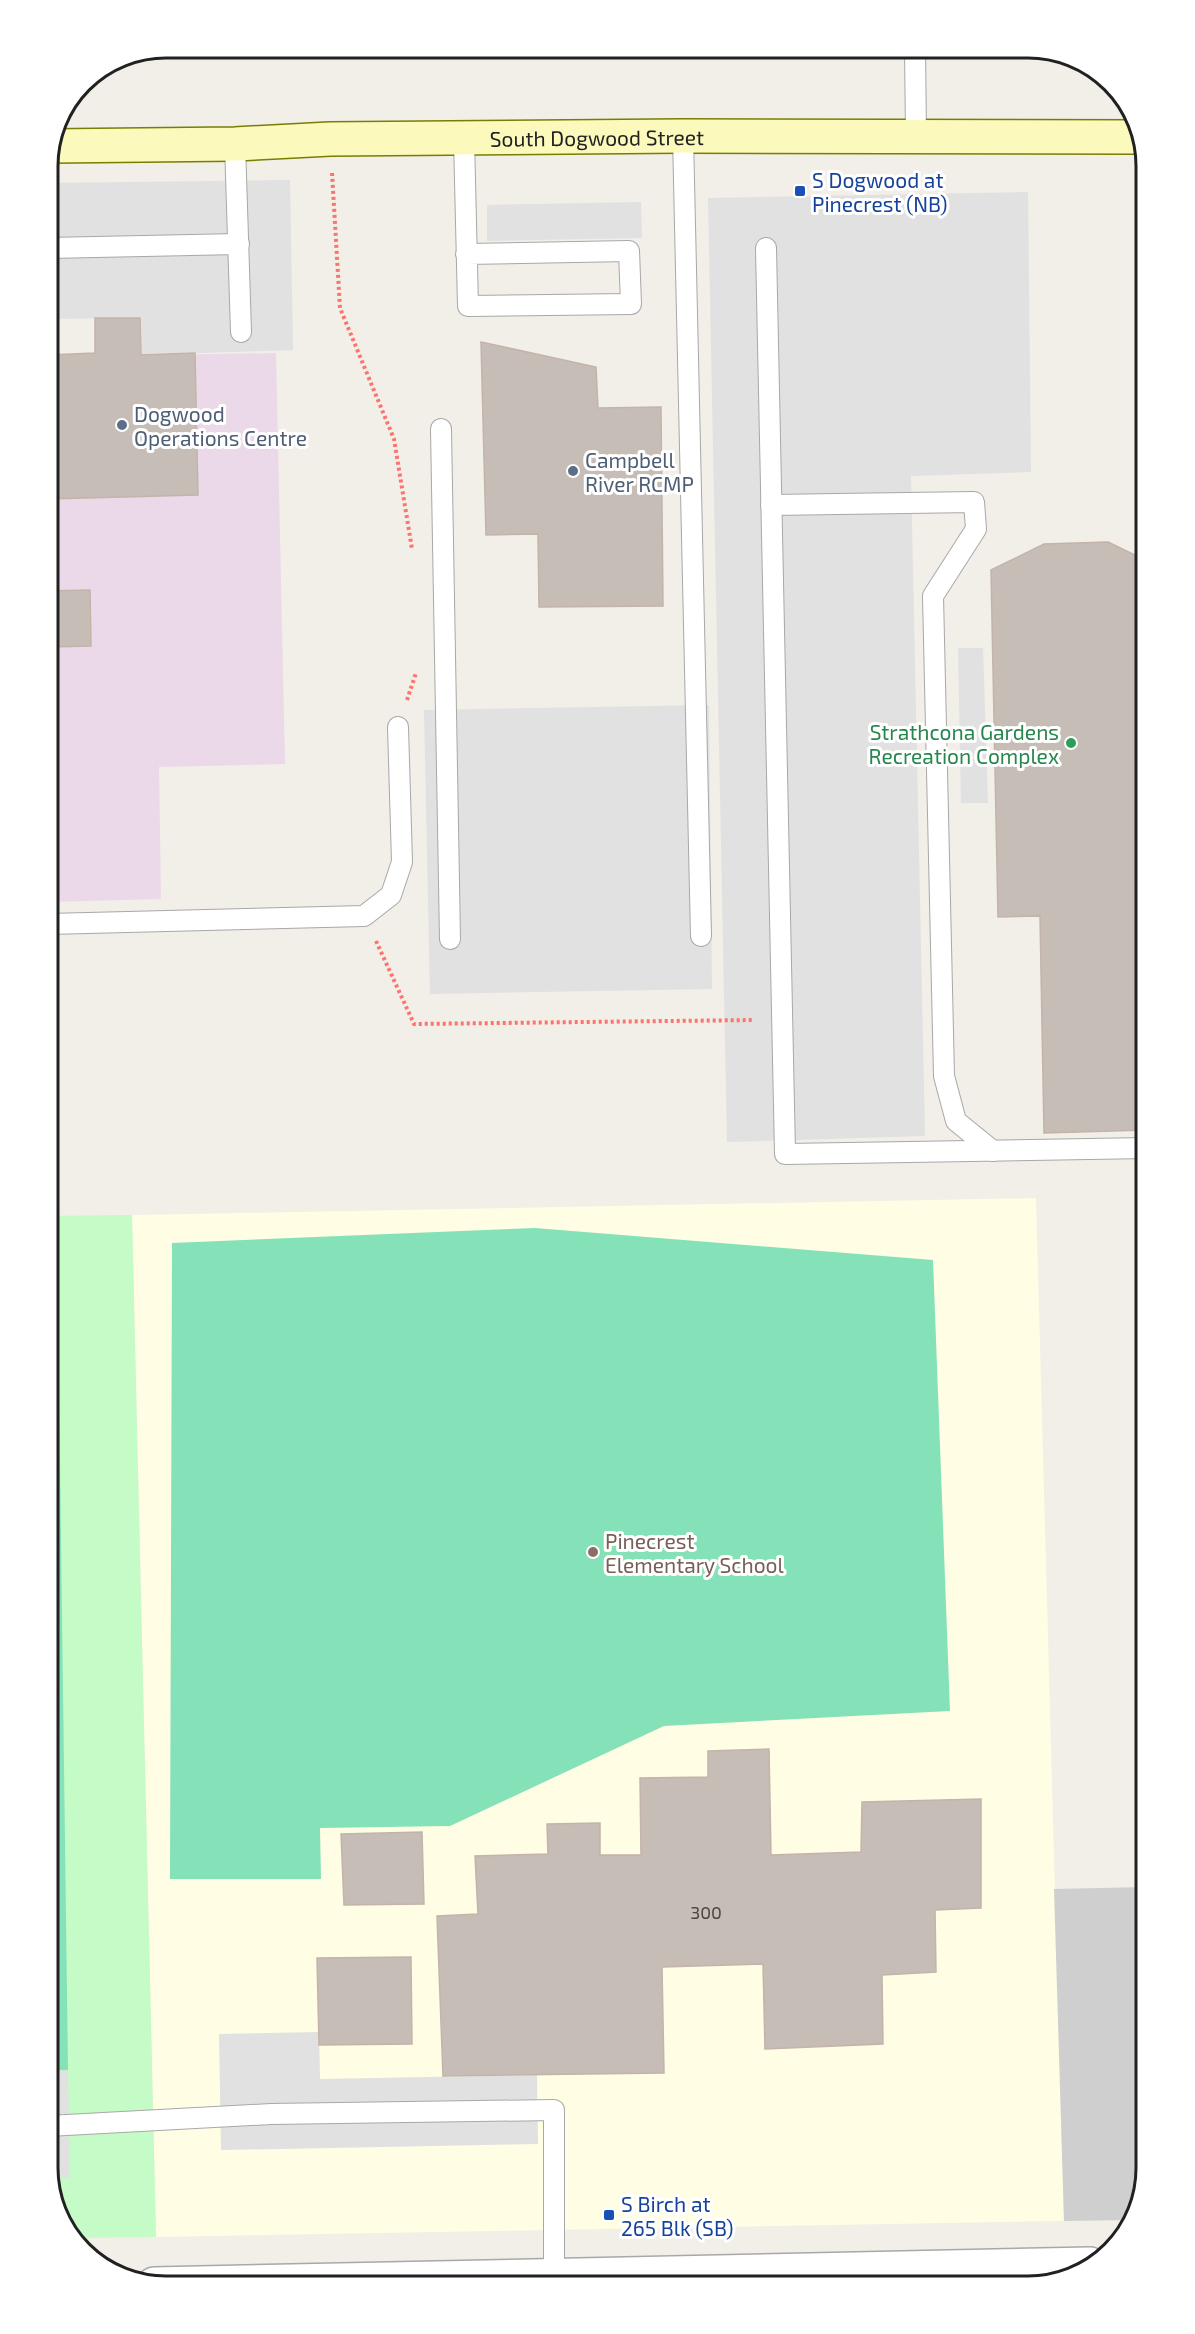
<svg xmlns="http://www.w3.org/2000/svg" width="1195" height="2334" font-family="'Exo 2',sans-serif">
	<rect width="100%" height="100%" fill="#f2eee8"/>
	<polygon fill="#ebd9e9" points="276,353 285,764 159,767 161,899 48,902 48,357"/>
	<polygon fill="#fffde3" points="1036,1198 1064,2221 156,2237 132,1215"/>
	<g fill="#cfcfcf">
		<polygon points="955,48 1037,48 1053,55 955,56"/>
		<polygon points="1147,1887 1147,2168 1131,2220 1064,2221 1054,1889"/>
	</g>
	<polygon fill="#c5fbc6" points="132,1215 156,2237 78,2238 57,2213 48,2168 48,1216"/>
	<g fill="#85e2b8">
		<polygon points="535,1228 933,1260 950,1711 664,1726 450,1826 320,1828 321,1879 170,1879 172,1243"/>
		<polygon points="48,1386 59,1386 68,2070 48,2071"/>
	</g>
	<g fill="#e1e1e1">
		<polygon points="290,180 293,350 141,355 140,318 48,319 48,183"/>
		<polygon points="1028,192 1031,472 911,476 925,1136 727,1142 708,198"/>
		<polygon points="641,202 642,238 487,241 487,205"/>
		<polygon points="958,648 983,648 988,803 961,803"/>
		<polygon points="709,705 712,989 430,994 424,710"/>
		<polygon points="319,2032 320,2079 537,2075 538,2144 221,2150 219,2034"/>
		<polygon points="68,2070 70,2178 50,2178 48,2071"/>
	</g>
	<g fill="#c7bdb7" stroke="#c4b3a9" stroke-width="1.5">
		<polygon points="95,318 140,318 141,355 195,353 198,495 48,499 48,355 95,353"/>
		<polygon points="481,342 596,367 598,408 661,407 663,606 539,607 538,534 486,535"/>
		<polygon points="1108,542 1147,561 1147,1130 1044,1133 1040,916 998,917 991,570 1044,544"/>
		<polygon points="90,590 91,646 48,647 48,591"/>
		<polygon points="769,1749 771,1855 861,1852 862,1802 981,1799 981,1908 935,1910 936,1972 882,1975 883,2044 765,2049 763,1964 662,1967 664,2073 443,2076 437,1916 478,1914 475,1856 548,1854 547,1824 600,1823 600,1855 641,1855 640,1778 708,1777 708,1751"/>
		<polygon points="422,1832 424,1904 344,1905 341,1834"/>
		<polygon points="411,1957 412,2044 319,2045 317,1958"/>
	</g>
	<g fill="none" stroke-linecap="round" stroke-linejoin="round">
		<g stroke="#a8a8a8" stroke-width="22">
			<g id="service">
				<polyline points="915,48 916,136"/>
				<polyline points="683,136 701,936"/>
				<polyline points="464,139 468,306 631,304 629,251 466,254"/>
				<polyline points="235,144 241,332"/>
				<polyline points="48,248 239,244"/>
				<polyline points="766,248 785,1154 1147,1148"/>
				<polyline points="441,429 450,939"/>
				<polyline points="771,505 974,502 976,529 933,596 944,1076 956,1121 993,1151"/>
				<polyline points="48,924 364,916 391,895 402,862 398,727"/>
				<polyline points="48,2126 271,2114 554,2110 554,2275"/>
			</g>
		</g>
		<g stroke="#a8a8a8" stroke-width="36">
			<polyline id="minor" points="154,2284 1090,2264"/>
		</g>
		<g stroke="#787e02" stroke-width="36">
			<g id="secondary">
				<path id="s1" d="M51 146 235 144 330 139 683 136 1141 137"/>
			</g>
		</g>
		<g stroke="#fd736d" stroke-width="4" stroke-dasharray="3 3" stroke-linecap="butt">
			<polyline points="332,173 340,308 394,439 412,549"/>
			<polyline points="407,700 416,673"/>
			<polyline points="376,941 414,1024 754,1020"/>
		</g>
		<use href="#service" stroke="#fff" stroke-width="20"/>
		<use href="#minor" stroke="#fff" stroke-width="33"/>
		<use href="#secondary" stroke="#fbfabc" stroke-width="33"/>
	</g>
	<g fill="#1a4fb4" stroke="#fff" stroke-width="2">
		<rect x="794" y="185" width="12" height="12" rx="3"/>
		<rect x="603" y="2209" width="12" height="12" rx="3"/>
	</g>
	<g fill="#5c6f8a" stroke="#fff" stroke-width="2">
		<circle cx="122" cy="425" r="6"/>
		<circle cx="573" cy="471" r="6"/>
	</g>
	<circle fill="#2e9e5b" stroke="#fff" stroke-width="2" cx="1071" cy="743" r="6"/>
	<circle fill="#8d6e63" stroke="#fff" stroke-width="2" cx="593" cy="1552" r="6"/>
	<g text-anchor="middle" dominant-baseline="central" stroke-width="6" stroke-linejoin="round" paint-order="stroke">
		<g font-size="18" fill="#4a4846">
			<text x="706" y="1912">300</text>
		</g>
		<g font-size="21" fill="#212121" stroke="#fff">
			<text stroke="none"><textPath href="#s1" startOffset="546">South Dogwood Street</textPath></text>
		</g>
		<g font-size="21" fill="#164399" stroke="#fff" text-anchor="start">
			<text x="812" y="179">S Dogwood at<tspan x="812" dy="24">Pinecrest (NB)</tspan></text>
			<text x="621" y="2203">S Birch at<tspan x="621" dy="24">265 Blk (SB)</tspan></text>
		</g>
		<g font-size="21" fill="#4e5e75" stroke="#fff" text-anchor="start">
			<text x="134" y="413">Dogwood<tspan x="134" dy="24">Operations Centre</tspan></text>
			<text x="585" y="459">Campbell<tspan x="585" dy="24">River RCMP</tspan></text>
		</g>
		<g font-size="21" fill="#27864d" stroke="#fff" text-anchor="end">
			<text x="1059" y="731">Strathcona Gardens<tspan x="1059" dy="24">Recreation Complex</tspan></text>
		</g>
		<g font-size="21" fill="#785e54" stroke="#fff" text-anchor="start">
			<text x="605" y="1540">Pinecrest<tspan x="605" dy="24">Elementary School</tspan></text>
		</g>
	</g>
	<path d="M0 0H1195V2334H0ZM166 58H1028A108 108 0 0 1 1136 166V2168A108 108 0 0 1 1028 2276H166A108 108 0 0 1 58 2168V166A108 108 0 0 1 166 58Z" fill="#fff" fill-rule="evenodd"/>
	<path fill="none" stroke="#212121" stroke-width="3" d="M166 58H1028A108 108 0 0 1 1136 166V2168A108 108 0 0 1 1028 2276H166A108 108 0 0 1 58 2168V166A108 108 0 0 1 166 58Z"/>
</svg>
